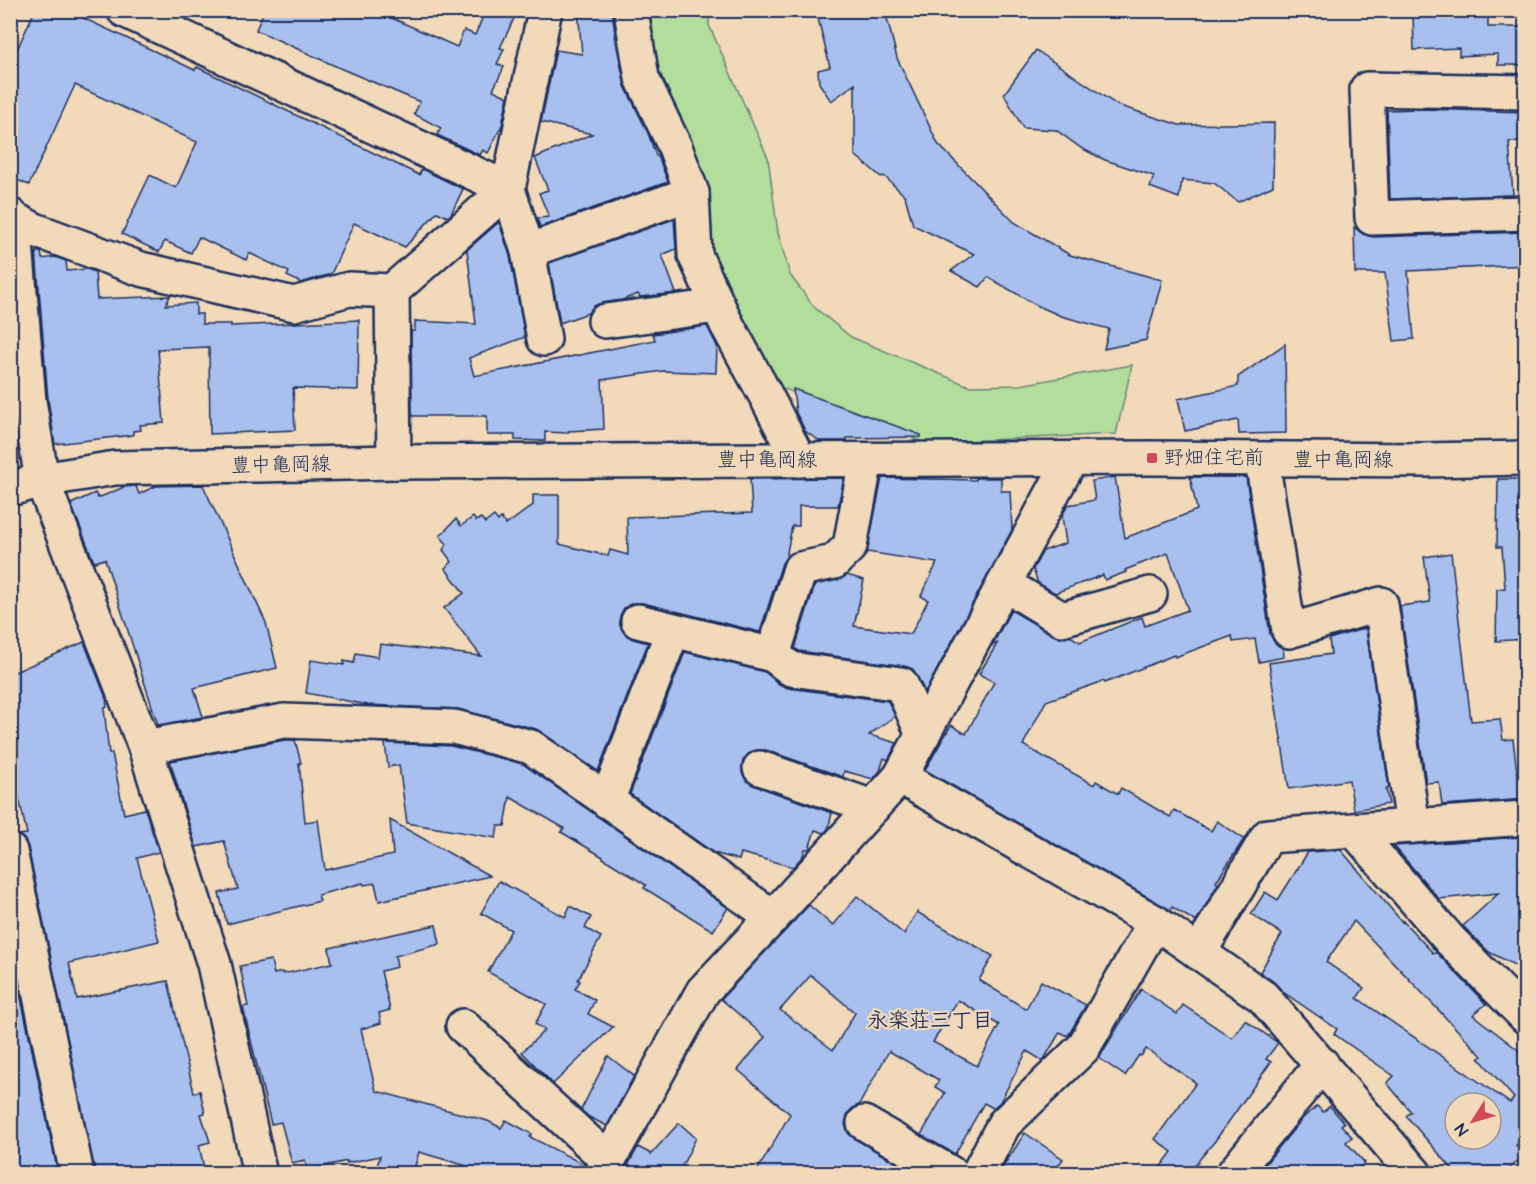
<svg xmlns="http://www.w3.org/2000/svg" width="1536" height="1184" font-family="'Architects Daughter','Klee One',sans-serif">
	<rect width="100%" height="100%" fill="#f1d9b9"/>
	<filter id="ink" filterUnits="userSpaceOnUse"><feTurbulence type="fractalNoise" baseFrequency=".0167" numOctaves="2"/><feDisplacementMap in="SourceGraphic" scale="12" xChannelSelector="R" yChannelSelector="G"/><feConvolveMatrix kernelMatrix="1 2 1 2 8 2 1 2 1" color-interpolation-filters="sRGB"/></filter>
	<g filter="url(#ink)">
		<polygon fill="#b3dd9a" stroke="#67867c" stroke-width="1.5" points="645,11 709,11 709,25 768,158 778,233 790,275 814,307 851,337 969,386 1020,385 1132,365 1116,434 925,443 782,388 725,287 703,232 649,63"/>
		<g fill="#a9c0ee" stroke="#1b2f5e" stroke-width="1.5" fill-rule="evenodd">
			<polygon points="35,10 66,10 195,70 197,67 419,175 422,169 463,189 451,214 448,217 437,212 405,247 354,223 331,274 301,283 287,276 289,272 249,253 246,260 199,237 191,253 165,241 159,252 122,234 150,175 176,188 197,142 75,85 29,185 10,177 10,65"/>
			<polygon points="264,10 374,10 457,47 464,30 475,35 486,10 518,10 500,48 504,49 497,64 504,67 493,90 508,97 502,125 488,153 483,150 480,155 437,135 441,128 414,114 420,102 342,69 256,30"/>
			<polygon points="578,10 612,10 616,42 625,86 648,133 656,156 658,156 668,182 540,227 537,218 549,217 539,193 548,190 535,158 592,134 541,122 556,50 582,54"/>
			<polygon points="816,10 885,10 897,58 938,144 1014,222 1070,255 1162,280 1146,340 1104,349 1109,329 1061,316 1036,305 988,277 980,287 951,271 974,254 913,225 905,196 884,176 881,177 855,155 855,84 831,101 819,83 818,70 830,67"/>
			<polygon points="1413,11 1450,11 1450,17 1488,16 1488,27 1526,27 1526,65 1498,65 1498,54 1459,56 1459,48 1414,50"/>
			<polygon points="1036,50 1117,105 1179,125 1274,123 1273,186 1238,202 1214,183 1182,180 1179,198 1150,187 1154,176 1105,160 1081,148 1056,130 1023,128 1004,94"/>
			<polygon points="1419,109 1526,112 1526,142 1509,142 1513,195 1390,199 1387,110"/>
			<polygon points="674,219 676,249 662,255 676,293 640,297 638,294 622,300 602,303 594,306 588,313 560,323 549,263"/>
			<polygon points="499,222 510,256 525,337 469,358 474,376 655,340 653,334 707,326 717,346 716,373 663,371 602,380 604,429 568,431 568,433 545,432 545,441 515,440 515,435 487,435 487,416 412,416 411,331 415,331 415,321 476,324 467,250"/>
			<polygon points="1354,227 1363,234 1373,237 1526,232 1526,265 1408,271 1414,339 1394,341 1385,273 1355,273"/>
			<polygon points="36,252 41,252 42,259 55,257 66,261 67,271 87,269 95,272 97,299 170,296 166,305 196,303 196,314 202,314 202,324 231,324 231,326 359,320 358,390 293,388 295,430 210,434 209,347 158,349 164,423 140,425 141,430 133,431 133,435 55,444 48,399"/>
			<polygon points="1285,344 1286,433 1239,434 1238,420 1185,431 1178,399 1238,386 1238,377"/>
			<polygon points="793,389 921,435 921,437 847,438 847,441 820,441 805,431 801,422 796,413"/>
			<polygon points="10,404 18,448 10,449"/>
			<polygon points="1115,477 1125,538 1197,510 1190,477 1246,477 1270,634 1275,643 1283,648 1284,657 1259,662 1255,639 1233,642 1232,636 1175,657 1174,655 1105,683 1104,681 1046,701 1023,745 1094,785 1096,781 1118,794 1121,788 1170,817 1174,810 1211,831 1217,821 1244,839 1216,882 1218,884 1196,922 1172,907 1170,910 925,770 951,725 966,734 994,682 979,674 998,642 992,646 1011,610 1053,635 1060,638 1070,636 1080,642 1142,617 1145,626 1188,610 1168,553 1125,570 1126,572 1105,580 1103,575 1055,593 1038,583 1033,569 1043,551 1066,543 1062,516 1068,505 1095,500 1092,481"/>
			<polygon points="844,478 838,506 799,506 799,526 792,526 786,558 782,563 760,632 643,603 632,603 624,608 620,616 620,626 625,634 633,639 648,643 598,771 536,729 458,709 368,705 306,693 311,660 344,665 344,661 354,663 356,653 378,657 380,644 481,656 444,608 464,593 445,568 452,562 443,550 447,544 440,536 456,519 461,526 473,517 476,521 481,518 485,523 494,516 498,521 501,518 506,525 533,505 533,495 559,495 559,544 608,556 610,550 628,555 627,517 752,513 750,479"/>
			<polygon points="882,478 976,480 976,478 1001,478 1001,491 1010,491 1012,530 925,692 913,669 904,666 799,651 795,648 815,585 838,580 847,575 864,580 854,626 911,634 928,600 921,596 937,563 867,552"/>
			<polygon points="1498,479 1526,479 1526,639 1496,641 1497,589 1505,588 1502,547 1497,547"/>
			<polygon points="203,485 266,623 277,668 194,688 203,717 158,725 105,559 94,562 71,504 95,493 98,498 124,487 136,486 139,494 156,486"/>
			<polygon points="1451,553 1471,721 1500,719 1503,740 1513,739 1517,772 1526,771 1526,799 1442,805 1439,782 1426,783 1400,606 1430,602 1424,557"/>
			<polygon points="1366,628 1389,788 1386,789 1389,804 1354,810 1349,780 1289,789 1269,663 1331,654 1329,639"/>
			<polygon points="84,642 106,698 107,707 104,708 109,754 112,753 124,814 145,809 159,852 137,858 159,941 69,963 77,999 168,981 194,1093 200,1091 205,1113 201,1114 210,1142 199,1145 205,1173 164,1173 163,1169 142,1173 95,1173 28,847 24,839 18,835 27,834 10,758 10,674"/>
			<polygon points="685,652 765,672 779,684 788,688 888,701 895,716 869,735 897,743 888,760 884,758 880,771 873,779 844,771 843,777 766,750 757,750 748,754 743,761 742,772 746,780 753,785 832,813 828,829 824,833 815,830 809,849 805,849 803,856 793,867 741,853 739,860 714,853 630,794"/>
			<polygon points="285,740 295,740 301,763 299,763 305,822 318,820 325,870 393,855 390,820 490,876 379,901 375,883 364,885 363,883 318,895 320,901 227,924 219,893 238,889 224,841 196,847 170,761"/>
			<polygon points="385,743 451,746 523,764 728,908 713,931 644,888 646,885 603,858 603,857 561,832 564,828 510,797 505,826 498,826 496,838 407,823 399,765 388,767"/>
			<polygon points="1520,837 1524,870 1526,868 1526,971 1489,952 1463,926 1499,893 1439,899 1394,846"/>
			<path d="M1341 850 1403 923 1402 920 1433 953H1437L1486 1004 1473 1015 1526 1056V1137L1516 1145 1525 1155 1504 1173H1456L1406 1116 1411 1112 1387 1083 1394 1076 1334 1034 1337 1029 1283 992 1274 982 1260 972 1282 934 1251 914 1265 892 1278 900 1308 852ZM1354 921 1482 1056 1479 1058 1514 1098 1510 1103 1357 998 1364 988 1326 962ZM1455 1103H1491V1139H1455Z"/>
			<polygon points="499,881 565,917 570,906 591,917 585,928 601,937 578,980 580,981 575,989 595,1000 588,1014 613,1027 553,1084 522,1052 545,1030 535,1024 546,1004 488,972 511,930 481,913"/>
			<path d="M857 896 904 934 917 912 993 956 979 980 1026 1009 1041 981 1086 1005 1068 1036 1060 1032 1043 1061 1027 1051 1000 1102 993 1108 984 1103 955 1154 921 1135 945 1093 935 1087 939 1080 889 1051 859 1105 854 1107 848 1113 845 1124 848 1133 855 1139 914 1173H756L790 1114 738 1070 765 1037 721 999 809 905 833 926ZM811 975 855 1013 833 1050 780 1010ZM958 1000 999 1025 977 1066 933 1042Z"/>
			<polygon points="436,925 440,944 395,956 397,967 381,971 390,1010 379,1013 381,1023 361,1029 376,1091 488,1121 501,1128 506,1120 532,1134 530,1137 585,1165 582,1173 467,1173 470,1167 419,1152 413,1173 375,1173 380,1156 347,1163 347,1161 307,1170 305,1160 292,1163 281,1122 271,1124 243,1007 248,1006 240,966 271,960 274,974 282,972 283,974 332,963 329,948"/>
			<polygon points="10,946 58,1173 10,1173"/>
			<polygon points="1141,989 1177,1014 1183,1005 1232,1038 1245,1020 1278,1043 1266,1059 1271,1062 1215,1141 1188,1173 1156,1173 1172,1152 1155,1139 1196,1083 1146,1049 1141,1056 1139,1055 1125,1076 1099,1058"/>
			<polygon points="608,1056 634,1076 607,1126 589,1117 581,1110"/>
			<polygon points="1317,1106 1323,1112 1330,1106 1344,1123 1341,1125 1352,1137 1346,1142 1365,1163 1353,1173 1258,1173 1303,1118"/>
			<polygon points="679,1123 696,1138 680,1170 687,1173 624,1173 638,1147 651,1154"/>
			<polygon points="1025,1133 1063,1159 1053,1173 999,1173"/>
		</g>
		<g fill="none" stroke-linecap="round" stroke-linejoin="round">
			<g stroke="#1b2f5e" stroke-width="38">
				<g id="minor">
					<polyline points="124,10 508,189 528,251 544,339"/>
					<polyline points="634,10 632,17 642,78 675,147 692,193 695,255 726,323 766,396 799,460"/>
					<polyline points="1526,92 1367,89 1372,218 1526,213"/>
					<polyline points="10,215 14,219 35,230 141,269 294,304 349,289 392,291"/>
					<polyline points="14,219 29,401 42,480 145,747 214,964 260,1174"/>
					<polyline points="528,251 692,193"/>
					<polyline points="605,321 718,306"/>
					<polyline points="1262,460 1289,631 1381,604 1413,826"/>
					<polyline points="394,462 392,291 508,189 545,10"/>
					<polyline points="1004,584 1062,619 1150,594"/>
					<polyline points="638,621 773,655 800,569 834,562 850,546 866,460"/>
					<polyline points="773,655 791,669 901,684 923,735"/>
					<polyline points="145,747 284,721 454,727 531,747 773,917"/>
					<polyline points="760,768 873,807"/>
					<polyline points="900,777 1155,922 1263,997 1415,1174"/>
					<polyline points="607,801 673,630"/>
					<polyline points="1354,830 1450,940 1526,1017"/>
					<polyline points="10,851 77,1174"/>
					<polyline points="1199,953 1268,836 1526,818"/>
					<polyline points="463,1026 608,1160"/>
					<polyline points="864,1123 952,1174"/>
					<polyline points="601,1174 703,991 773,917 900,777 1071,459"/>
					<polyline points="978,1174 1004,1124 1083,1048 1155,922"/>
					<polyline points="1233,1174 1322,1064"/>
				</g>
			</g>
			<g stroke="#1b2f5e" stroke-width="38">
				<polyline id="primary" points="10,489 42,480 115,468 394,462 1152,458 1424,460 1526,458"/>
			</g>
			<use href="#minor" stroke="#f1d9b9" stroke-width="33"/>
			<use href="#primary" stroke="#f1d9b9" stroke-width="33"/>
		</g>
	</g>
	<rect fill="#d1495b" stroke="#f1d9b9" stroke-width="2" x="1146" y="452" width="12" height="12" rx="3"/>
	<g text-anchor="middle" dominant-baseline="central" stroke-width="4.5" stroke-linejoin="round" paint-order="stroke">
		<g font-size="20" fill="#1b2f5e" stroke="#f1d9b9" text-anchor="start">
			<text x="1164" y="458">野畑住宅前</text>
		</g>
		<g font-size="20" fill="#1b2f5e" stroke="#f1d9b9">
			<text x="767" y="460">豊中亀岡線</text>
			<text x="1343" y="460">豊中亀岡線</text>
			<text transform="translate(281 465) rotate(-1)">豊中亀岡線</text>
		</g>
		<g font-size="21" font-weight="bold" fill="#1b2f5e" stroke="#f1d9b9">
			<text x="930" y="1020">永楽荘三丁目</text>
		</g>
	</g>
	<rect width="1536" height="1184" fill="none" stroke="#f1d9b9" stroke-width="36"/>
	<rect x="18" y="18" width="1500" height="1148" fill="none" stroke="#1b2f5e" stroke-width="2" filter="url(#ink)"/>
	<g transform="translate(1473 1121) rotate(233)"><circle r="28" fill="#f1d9b9" stroke="#9b9595" stroke-width="1.5"/>
	<path d="M0-4.5L10 22L0 15L-10 22Z" fill="#d1495b"/>
	<text y="-9" font-size="16" font-weight="bold" text-anchor="middle" fill="#1b2f5e">N</text>
	</g>
</svg>
